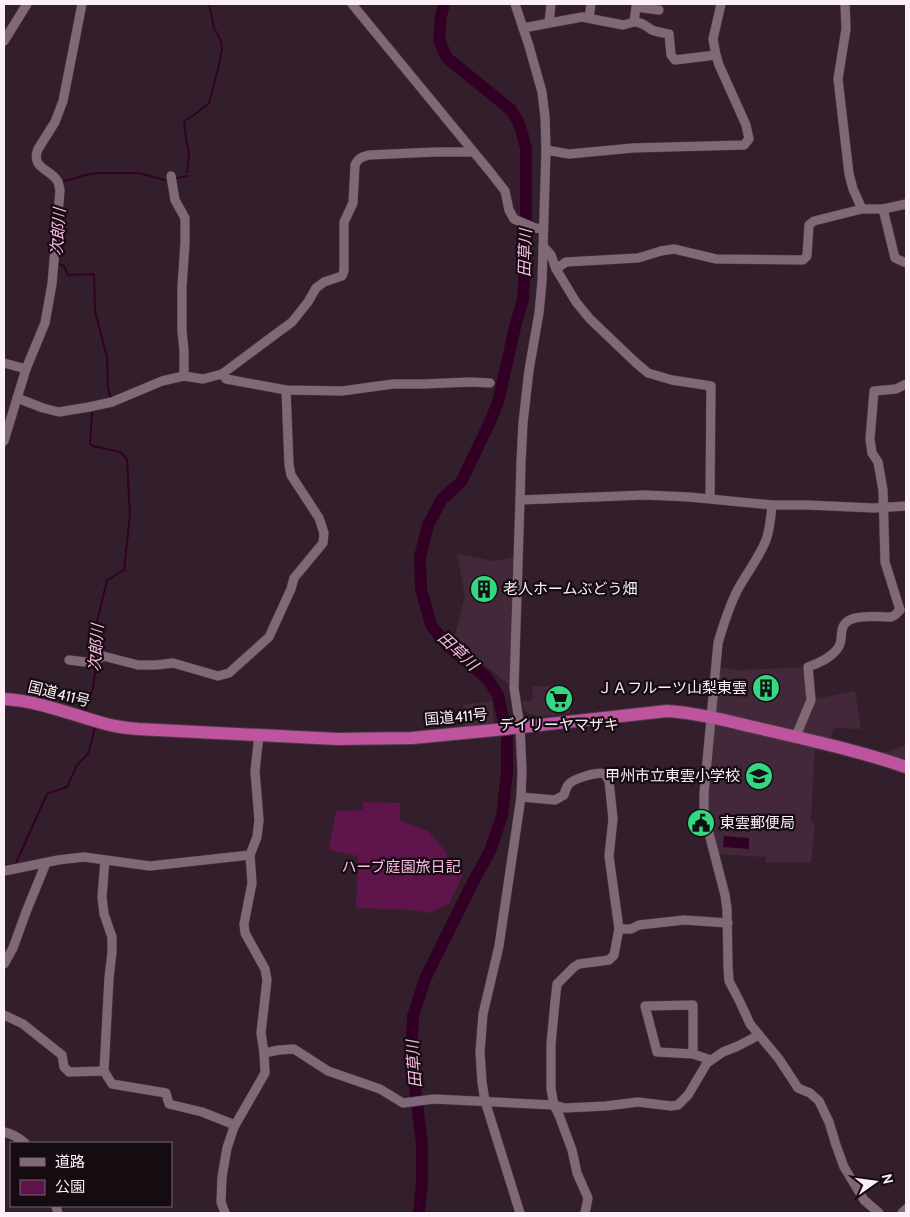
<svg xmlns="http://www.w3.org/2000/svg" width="910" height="1217" font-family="Cabin,'Noto Sans JP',sans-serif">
	<rect width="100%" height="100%" fill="#331f2c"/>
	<g fill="#422839">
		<polygon points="457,554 494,561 518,556 514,688 498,676 454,640 465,596"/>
		<polygon points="715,667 741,670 808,667 811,700 855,691 861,729 834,728 829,745 815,741 811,821 815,825 811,862 766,863 766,857 714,854 704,814"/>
		<polygon points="533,686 570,687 570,702 571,711 570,713 540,717 530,714 524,710 522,701 532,701"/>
		<polygon points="492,701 495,730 465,733 463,705"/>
		<polygon points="906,745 906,767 874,756"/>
	</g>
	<polygon fill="#5f154b" points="363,802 400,803 400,819 403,822 428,831 446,852 450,870 463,875 449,904 429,913 412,910 356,908 358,856 329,850 336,811 363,810"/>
	<polygon fill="#320025" points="724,836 749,838 749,849 723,847"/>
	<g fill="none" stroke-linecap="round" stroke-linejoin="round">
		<g stroke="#320025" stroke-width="2">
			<polyline points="187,172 189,154 186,139 184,121 193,116 209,103 218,69 222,50 221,41 214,28 209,4"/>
			<polyline points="177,178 187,176"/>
			<polyline points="62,185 62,182 85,175 98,173 138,173 165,180"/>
			<polyline points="56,263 64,266 68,275 94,274 95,311 107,357 108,388 111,399"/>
			<polyline points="92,411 90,444 93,446 120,452 127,459 130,516 124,570 107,580 95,630 95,637 99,643 97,655"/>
			<polyline points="85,711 93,688 96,665"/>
			<polyline points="16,863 47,794 67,787 77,765 88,754 95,728 88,725"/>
			<polyline points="4,876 6,876"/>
		</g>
		<polyline stroke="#320025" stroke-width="12" points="419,1213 422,1182 422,1144 411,1055 413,1016 425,979 472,884 490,851 502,816 507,773 507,737 498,695 487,678 447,645 431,625 421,589 420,557 428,525 442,499 461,482 490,422 498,402 515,327 523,299 526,240 526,148 522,133 518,121 510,109 447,58 439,40 441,16 444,4"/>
		<g stroke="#4c3b47" stroke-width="10">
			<g id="minor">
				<polyline points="352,4 491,173 505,191 509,210 514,219 535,228 543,229"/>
				<polyline points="515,4 529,46 542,92 545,117 546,150 542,282 539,313 529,370 523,423 521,462 520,500 514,688 520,727 522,771 521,797 499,946 483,1014 480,1052 482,1082 485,1101 520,1213"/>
				<polyline points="845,4 846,29 838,79 849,174 853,189 862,209"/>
				<polyline points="589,18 591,4"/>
				<path d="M634 22C643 22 645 26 652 30 657 32 664 33 669 34L671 55 675 60 716 55"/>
				<polyline points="549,23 551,4"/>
				<polyline points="523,28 582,17 623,25 634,22 636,7 659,10"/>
				<polyline points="4,41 27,4"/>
				<polyline points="546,150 569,154 633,148 744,145 749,139 746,125 719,65 716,55 713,39 721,4"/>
				<polyline points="171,176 175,200 185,218 185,243 182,287 182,332 184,350 184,376"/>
				<polyline points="883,209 906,204"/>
				<polyline points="543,246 551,255 556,269 576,302 590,319 635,362 648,373 672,380 711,386 710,498"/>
				<polyline points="556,269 566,262 638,258 661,251 674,249 716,259 803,260 807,256 809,225 814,221 862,209 883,209 895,258 906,263"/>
				<polyline points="4,363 26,369"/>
				<polyline points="222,374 226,379 286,390 342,391 393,384 423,384 470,382 490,383"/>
				<path d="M17 398 43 408 59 412 89 407 112 402 162 381 184 376 203 379 222 374 292 322 308 302 316 288 324 282 342 276 344 271V222L353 203 355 165C358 158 362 157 369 155L435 152H473"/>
				<path d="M4 441 26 369 45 323 52 284 60 190C59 187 59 184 58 182 52 169 30 169 38 149L55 122 63 101 82 4"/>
				<polyline points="520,500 645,495 689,497 772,505 807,505 874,508 906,506"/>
				<path d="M772 505C771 517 770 529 766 540 759 558 746 574 737 591 729 607 723 626 718 643L704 794V814L725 895 727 909 728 966 729 981 740 1002 750 1024 779 1059 798 1088 810 1093 819 1101 829 1122 836 1145 844 1167 864 1200 879 1213"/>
				<polyline points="900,610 885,562 883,490 878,462 872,453 870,439 874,391 896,389 906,384"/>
				<polyline points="69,660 93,663 103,656 138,665 156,665 173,663 218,676 229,673 269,637 291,589 294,578 323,543 324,533 319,518 291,475 289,465 286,390"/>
				<polyline points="259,735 255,771 259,820 257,837 250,855 252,883 244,924 245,933 265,969 267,980 261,1033 264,1053"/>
				<path d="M796 736 811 700 808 667C819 663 831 658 838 648 845 639 836 625 852 619 863 615 879 617 891 617L895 615 900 610"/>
				<path d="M521 797 555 800 564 795C565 792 566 787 569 784 573 779 598 771 604 774 607 776 607 778 609 781L613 819 609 856 619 929"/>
				<polyline points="4,871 58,860 84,857 150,866 250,855"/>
				<polyline points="4,964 13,948 26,912 46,863"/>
				<polyline points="4,1015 23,1024 62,1055 64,1067 69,1072 104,1071 112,1084 166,1093 169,1104 202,1112 235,1125"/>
				<polyline points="693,1054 693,1005 645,1006 657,1052 693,1054 711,1060"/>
				<polyline points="104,1071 109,978 112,952 112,937 104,914 102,897 105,860"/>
				<path d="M4 1132C13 1134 18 1137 25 1143"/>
				<polyline points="56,1206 58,1213"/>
				<polyline points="225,1213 221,1202 222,1177 227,1148 234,1127 265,1073 264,1053 279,1050 294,1049 328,1071 380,1089 403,1103 434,1099 554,1105 565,1108 606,1106 638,1102 671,1106 678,1105 688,1095 707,1063 723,1052 738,1046 759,1035"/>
				<polyline points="585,1213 588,1198 577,1173 572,1150 559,1115 554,1105 551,1089 551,1044 555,1002 557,984 574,967 579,964 609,960 614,955 619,929 631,929 639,925 684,920 728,923"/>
				<polyline points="902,1213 906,1209"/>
			</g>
		</g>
		<g stroke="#4c3b47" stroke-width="14">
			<path id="highway" d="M4 699C40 701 72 715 106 724 116 727 127 728 138 729L337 739 412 738 495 730 667 711C699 713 731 722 762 729 810 740 859 751 906 767"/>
		</g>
		<use href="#minor" stroke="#806877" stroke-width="9"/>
		<use href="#highway" stroke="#bd549d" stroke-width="12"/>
	</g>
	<defs>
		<g id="building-disc" transform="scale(1.4375)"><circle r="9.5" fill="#33d881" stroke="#150c12"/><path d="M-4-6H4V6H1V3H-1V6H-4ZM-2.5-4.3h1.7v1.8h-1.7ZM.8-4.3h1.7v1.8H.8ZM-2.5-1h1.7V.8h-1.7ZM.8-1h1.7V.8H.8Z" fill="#111"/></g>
		<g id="supermarket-disc" transform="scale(1.4375)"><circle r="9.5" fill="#33d881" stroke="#150c12"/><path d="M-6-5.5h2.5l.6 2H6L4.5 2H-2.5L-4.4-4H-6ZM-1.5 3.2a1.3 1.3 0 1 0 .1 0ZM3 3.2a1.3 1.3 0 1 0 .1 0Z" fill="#111"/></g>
		<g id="school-disc" transform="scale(1.4375)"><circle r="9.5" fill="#33d881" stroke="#150c12"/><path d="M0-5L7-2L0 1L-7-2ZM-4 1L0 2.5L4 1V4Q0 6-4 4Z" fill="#111"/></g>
		<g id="civic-disc" transform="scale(1.4375)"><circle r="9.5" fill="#33d881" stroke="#150c12"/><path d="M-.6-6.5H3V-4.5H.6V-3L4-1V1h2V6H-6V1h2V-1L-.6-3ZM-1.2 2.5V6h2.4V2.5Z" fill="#111"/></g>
	</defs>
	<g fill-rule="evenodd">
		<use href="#building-disc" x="484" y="589"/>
		<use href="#building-disc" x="766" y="688"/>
		<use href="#supermarket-disc" x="559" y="699"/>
		<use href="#school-disc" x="759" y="776"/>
		<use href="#civic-disc" x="701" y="823"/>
	</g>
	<g text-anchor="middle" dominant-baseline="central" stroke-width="4.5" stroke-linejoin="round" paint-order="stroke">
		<g font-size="15" fill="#fdeff7" stroke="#150c12" text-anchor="start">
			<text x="503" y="589">老人ホームぶどう畑</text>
			<text x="747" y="688" text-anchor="end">ＪＡフルーツ山梨東雲</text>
			<text x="559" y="725" text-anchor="middle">デイリーヤマザキ</text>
			<text x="740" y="776" text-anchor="end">甲州市立東雲小学校</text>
			<text x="720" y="823">東雲郵便局</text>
		</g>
		<g font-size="15" fill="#fdeff7" stroke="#150c12">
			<text transform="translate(59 694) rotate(14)">国道411号</text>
			<text transform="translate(456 717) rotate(-5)">国道411号</text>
		</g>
		<g font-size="15" fill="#febce6" stroke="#150c12">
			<text x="401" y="867">ハーブ庭園旅日記</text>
		</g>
		<g font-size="16" font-style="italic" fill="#fcbae4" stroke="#150c12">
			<text transform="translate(58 232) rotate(-86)">次郎川</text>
			<text transform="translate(525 253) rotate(-88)">田草川</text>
			<text transform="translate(96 648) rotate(-86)">次郎川</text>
			<text transform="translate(458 651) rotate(43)">田草川</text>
			<text transform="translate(414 1064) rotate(-94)">田草川</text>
		</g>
	</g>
	<rect width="910" height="1217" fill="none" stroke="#fdeff7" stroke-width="10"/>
	<rect x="10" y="1142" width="162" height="65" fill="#150c12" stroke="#72676e"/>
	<rect x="20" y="1158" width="25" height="8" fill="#806877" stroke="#72676e"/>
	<text x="55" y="1167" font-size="15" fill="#fdeff7">道路</text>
	<rect x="20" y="1180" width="25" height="15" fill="#5f154b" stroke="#72676e"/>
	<text x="55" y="1192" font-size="15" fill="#fdeff7">公園</text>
	<g transform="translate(875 1182) rotate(76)" stroke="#150c12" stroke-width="4" paint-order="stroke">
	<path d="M0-4L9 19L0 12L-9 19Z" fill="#fdeff7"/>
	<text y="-8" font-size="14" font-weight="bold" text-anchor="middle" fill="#fdeff7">N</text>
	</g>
</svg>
